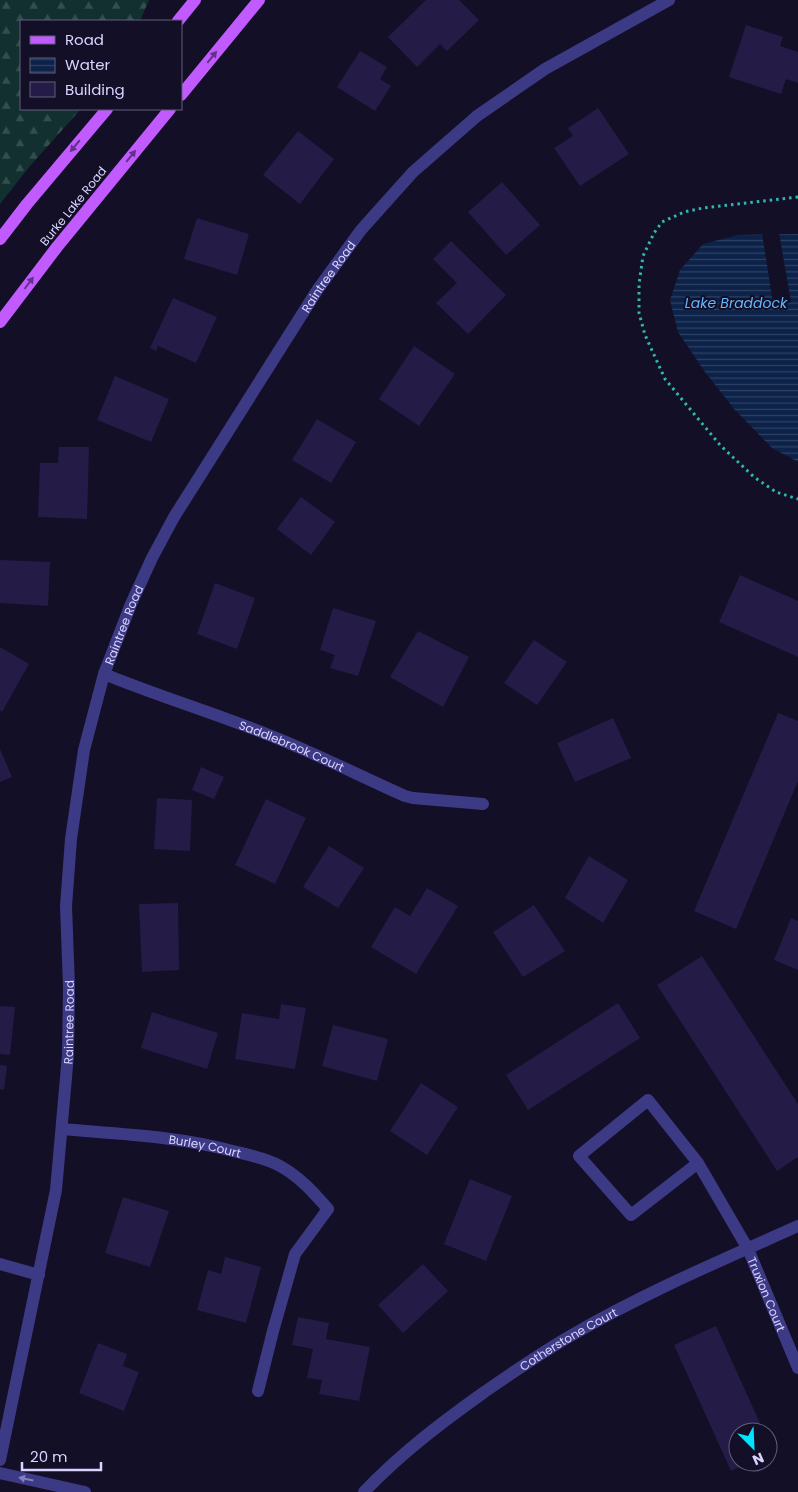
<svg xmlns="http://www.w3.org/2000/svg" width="798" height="1492" font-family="Poppins,sans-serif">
	<defs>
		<pattern id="forest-firs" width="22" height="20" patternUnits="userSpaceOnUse" patternTransform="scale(1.25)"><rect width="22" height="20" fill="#12302f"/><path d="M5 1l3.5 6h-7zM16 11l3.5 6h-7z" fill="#344d4e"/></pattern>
		<pattern id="water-rules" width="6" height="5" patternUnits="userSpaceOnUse" patternTransform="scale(1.25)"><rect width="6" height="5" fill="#0c2248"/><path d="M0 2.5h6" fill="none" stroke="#2f4163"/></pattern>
	</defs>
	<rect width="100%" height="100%" fill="#130f26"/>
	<polygon fill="url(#forest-firs)" points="0,0 149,0 140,21 21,21 21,109 81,109 30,166 0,204"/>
	<polygon fill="url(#water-rules)" points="798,234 798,462 772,448 735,410 705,372 678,332 670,300 680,270 703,244 738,235"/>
	<polygon fill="#130f26" points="762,233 779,233 791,302 774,309"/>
	<g fill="#241b47">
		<polygon points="426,0 459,0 479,20 447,51 440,44 417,67 388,37"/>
		<polygon points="746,25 783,37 780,46 798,52 798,83 786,79 781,94 729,77"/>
		<polygon points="360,51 387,67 380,79 391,86 375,111 337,87"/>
		<polygon points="598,108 629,154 580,186 554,148 573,136 568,128"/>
		<polygon points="298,131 334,159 300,204 263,175"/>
		<polygon points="502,182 540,225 506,255 468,212"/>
		<polygon points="197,218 249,234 237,275 184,259"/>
		<polygon points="451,241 506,295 468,334 436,303 457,283 433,259"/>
		<polygon points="173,298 217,317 196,363 158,346 156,351 150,348"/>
		<polygon points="414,346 455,374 419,426 379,399"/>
		<polygon points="115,376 169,399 151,442 97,420"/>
		<polygon points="317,419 356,442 331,483 292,460"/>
		<polygon points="59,447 89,447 87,519 38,517 40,463 58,463"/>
		<polygon points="301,497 335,522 311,555 277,529"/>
		<polygon points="0,560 50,562 48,606 0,603"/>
		<polygon points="740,575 798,601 798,657 719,622"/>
		<polygon points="215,583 255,598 237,649 197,634"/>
		<polygon points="333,608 376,621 358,676 330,668 335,655 320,650"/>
		<polygon points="418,631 469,657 443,707 390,677"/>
		<polygon points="534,640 567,662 537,705 504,683"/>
		<polygon points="0,647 29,664 2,712 0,710"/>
		<polygon points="778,713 798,721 798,781 736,929 694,911"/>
		<polygon points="613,718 631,758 575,782 557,743"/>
		<polygon points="0,749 12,777 0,782"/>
		<polygon points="201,767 224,777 214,799 192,790"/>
		<polygon points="157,798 192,800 190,851 154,849"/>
		<polygon points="266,799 306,818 275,884 235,865"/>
		<polygon points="329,846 364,868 338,908 303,887"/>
		<polygon points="589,856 628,880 603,923 565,898"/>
		<polygon points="427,888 458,906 416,974 371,947 395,907 410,916"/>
		<polygon points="178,903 179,970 142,972 139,904"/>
		<polygon points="534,905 565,951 523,977 493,932"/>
		<polygon points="791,918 798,921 798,970 774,960"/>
		<polygon points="702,956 798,1104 798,1157 777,1171 657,985"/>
		<polygon points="618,1003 640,1038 528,1110 506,1075"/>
		<polygon points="281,1004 306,1008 295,1069 235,1059 242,1013 279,1019"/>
		<polygon points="0,1006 15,1007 10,1055 0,1054"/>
		<polygon points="152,1012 218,1033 207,1069 141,1048"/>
		<polygon points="333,1025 388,1039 377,1081 322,1066"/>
		<polygon points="0,1065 7,1066 4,1090 0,1089"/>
		<polygon points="421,1083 458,1107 427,1155 390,1131"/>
		<polygon points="470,1179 512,1196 486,1261 444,1244"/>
		<polygon points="123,1197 169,1211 150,1267 105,1253"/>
		<polygon points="225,1257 261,1267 246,1323 197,1310 208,1270 221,1274"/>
		<polygon points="423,1264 448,1291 403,1333 378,1305"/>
		<polygon points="298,1317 329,1323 326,1339 370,1347 359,1401 319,1394 322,1380 307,1378 313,1349 292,1345"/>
		<polygon points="716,1326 764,1432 738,1432 738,1462 750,1462 731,1471 674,1345"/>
		<polygon points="98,1343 127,1354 123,1366 139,1372 124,1411 79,1393"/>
	</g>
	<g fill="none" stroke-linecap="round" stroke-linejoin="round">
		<polyline stroke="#2fb8b0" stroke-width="3" stroke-dasharray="2.5 4" stroke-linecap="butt" points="798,197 703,208 684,212 662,222 654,233 643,256 639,284 639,313 645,335 665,379 720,445 754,477 776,492 798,499"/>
		<g stroke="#3d3a85" stroke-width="12">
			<path id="s1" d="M104 674C158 696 214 713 269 735 315 753 360 776 405 796L413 798 483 804"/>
			<path id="s2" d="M62 1129C121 1134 176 1136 233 1151 249 1155 265 1158 280 1166 300 1177 314 1193 328 1209L295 1254 273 1331 258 1391"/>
			<path id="s3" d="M698 1163 631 1215 579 1156 648 1100 698 1163 748 1249 798 1368"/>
			<polyline points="0,1264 39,1275"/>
			<path id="s4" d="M0 1460 56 1190 68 1055 69 987 66 906 71 839 84 750 104 674 131 604 152 558 174 517 318 289 361 230 413 172 477 116 545 69 669 0"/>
			<polyline points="0,1473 85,1492"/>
			<path id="s5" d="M364 1492C400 1454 441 1423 483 1393 512 1373 542 1352 572 1335 644 1293 722 1260 798 1226"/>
		</g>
		<g stroke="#c25bff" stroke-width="12">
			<polyline points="178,21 195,0"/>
			<polyline points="181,95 259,0"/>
			<polyline points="0,239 27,204 107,109"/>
			<polyline points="0,322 57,247 170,109"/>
		</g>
	</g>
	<defs><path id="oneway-solid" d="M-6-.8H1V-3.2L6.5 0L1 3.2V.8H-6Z" transform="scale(1.25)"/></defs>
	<g fill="#623188">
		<use href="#oneway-solid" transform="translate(212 57) rotate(-51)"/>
		<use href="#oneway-solid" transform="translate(75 146) rotate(130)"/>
		<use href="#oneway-solid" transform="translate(131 156) rotate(-51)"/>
		<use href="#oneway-solid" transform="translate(29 283) rotate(-53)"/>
	</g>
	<use fill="#837fbc" href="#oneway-solid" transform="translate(26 1479) rotate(-168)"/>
	<g text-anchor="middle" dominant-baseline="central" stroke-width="4" stroke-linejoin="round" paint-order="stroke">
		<g font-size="12" fill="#d9d4ff" stroke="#130f26">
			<text transform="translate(73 206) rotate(-51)">Burke Lake Road</text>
			<text stroke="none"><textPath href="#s4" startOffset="1254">Raintree Road</textPath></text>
			<text stroke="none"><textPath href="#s4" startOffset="849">Raintree Road</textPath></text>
			<text stroke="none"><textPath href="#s1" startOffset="201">Saddlebrook Court</textPath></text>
			<text stroke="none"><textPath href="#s4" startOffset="444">Raintree Road</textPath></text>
			<text stroke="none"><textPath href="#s2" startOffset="144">Burley Court</textPath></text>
			<text stroke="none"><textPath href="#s3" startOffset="481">Truxion Court</textPath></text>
			<text stroke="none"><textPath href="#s5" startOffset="256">Cotherstone Court</textPath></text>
		</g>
		<g font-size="14" font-style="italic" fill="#62b6ff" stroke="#130f26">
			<text x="736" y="303">Lake Braddock</text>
		</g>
	</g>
	<rect x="20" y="20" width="162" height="90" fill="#130f26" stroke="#625e7d"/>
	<rect x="30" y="36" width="25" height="8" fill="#c25bff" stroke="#625e7d"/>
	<text x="65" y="45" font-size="15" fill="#d9d4ff">Road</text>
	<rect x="30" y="58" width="25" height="15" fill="url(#water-rules)" stroke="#625e7d"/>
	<text x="65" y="70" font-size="15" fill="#d9d4ff">Water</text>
	<rect x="30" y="82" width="25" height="15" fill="#241b47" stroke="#625e7d"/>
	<text x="65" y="95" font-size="15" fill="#d9d4ff">Building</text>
	<g transform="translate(753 1447) rotate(156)"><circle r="24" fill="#130f26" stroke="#625e7d"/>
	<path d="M0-4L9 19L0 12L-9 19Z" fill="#00e5ff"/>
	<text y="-8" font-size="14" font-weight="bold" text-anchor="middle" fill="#d9d4ff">N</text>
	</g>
	<path d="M22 1462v8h79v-8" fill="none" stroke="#d9d4ff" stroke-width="2.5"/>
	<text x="30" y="1462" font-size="15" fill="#d9d4ff" stroke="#130f26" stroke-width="4" paint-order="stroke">20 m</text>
</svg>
